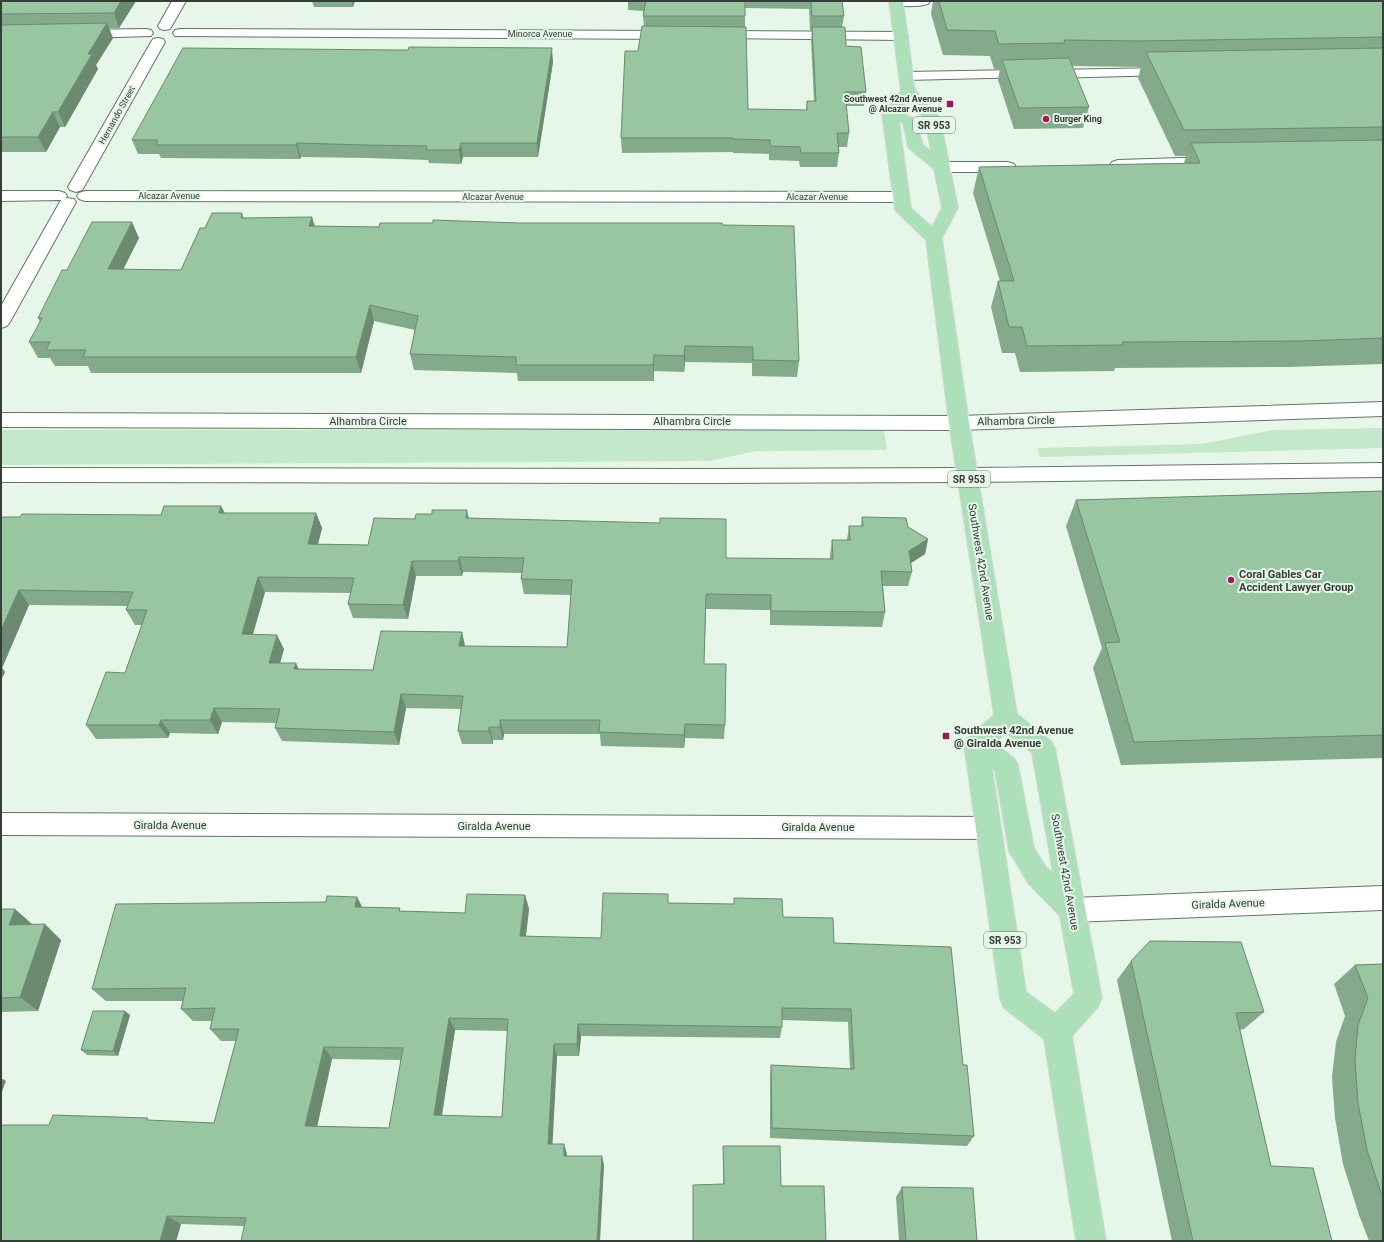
<svg xmlns="http://www.w3.org/2000/svg" width="1384" height="1242" font-family="Roboto,sans-serif">
	<rect width="100%" height="100%" fill="#e6f6e8"/>
	<g fill="#c3e9ca">
		<polygon points="1383,428 1383,448 1040,457 1037,448 1202,444 1272,430"/>
		<polygon points="884,429 887,450 756,451 710,461 1,465 1,430"/>
	</g>
	<g fill="none" stroke-linecap="round" stroke-linejoin="round">
		<g stroke="#657468" stroke-width="2">
			<g id="service">
				<polygon points="1164,68 1168,69 1170,72 1168,75 1050,78 1046,77 1044,74 1046,71 1050,70"/>
				<polygon points="1022,70 1026,71 1028,74 1026,77 907,80 903,79 901,76 903,73 907,72"/>
			</g>
		</g>
		<g stroke="#657468" stroke-width="2">
			<g id="minor">
				<polygon points="172,1 186,1 170,29 165,30 160,29 158,26"/>
				<path d="M889 1H930L928 4C917 7 902 7 891 4Z"/>
				<polygon points="146,29 151,30 153,33 151,36 82,38 77,37 75,34 77,31 82,30"/>
				<polygon points="180,29 670,31 675,32 677,35 675,38 670,39 175,36 173,33 175,30"/>
				<polygon points="716,31 901,32 906,33 908,36 906,39 901,40 711,38 709,35 711,32"/>
				<polygon points="158,38 163,39 165,42 84,187 82,190 76,192 70,190 68,187 151,42 153,39"/>
				<polygon points="1214,157 1220,159 1222,162 1220,165 1118,170 1112,168 1110,165 1112,162 1118,160"/>
				<polygon points="942,162 1008,162 1014,164 1016,167 1014,170 1008,172 942,172 936,170 934,167 936,164"/>
				<polygon points="1,191 59,191 65,193 67,196 66,198 74,199 76,202 10,322 7,326 1,328 1,306 61,200 1,201"/>
				<polygon points="85,191 901,192 907,194 909,197 907,200 901,202 85,201 79,199 77,196 79,193"/>
				<polygon points="1,813 988,817 997,820 1000,828 997,836 988,839 1,835"/>
				<polygon points="1383,886 1383,910 1072,922 1063,919 1059,910 1063,901 1072,898"/>
			</g>
		</g>
		<g stroke="#657468" stroke-width="2">
			<g id="tertiary">
				<polygon points="1383,402 1383,416 959,430 1,427 1,413 959,416"/>
				<polygon points="1383,463 1383,477 968,482 718,483 1,482 1,468 718,469 968,468"/>
			</g>
		</g>
		<g stroke="#d7d8d7" stroke-width="2">
			<path id="primary" d="M889 1H903L915 90 940 118 958 208 942 238 969 423 1017 714 1051 741 1055 748 1102 998 1098 1007 1072 1036 1106 1241H1076L1044 1039 1004 1008 1000 999 964 744 968 737 994 715 949 423 926 240 895 210 882 114 901 91ZM908 100 925 119 931 151 923 145 915 119 899 112ZM899 122 903 123 908 147 911 150 934 169 942 208 932 227 911 208ZM1006 733 1032 753 1053 873 1046 867 1034 848 1018 765 1014 758 994 743ZM992 768 995 771 1009 851 1028 883 1060 916 1074 994 1055 1013 1026 992Z"/>
		</g>
		<use href="#service" fill="#fff" fill-rule="evenodd"/>
		<use href="#minor" fill="#fff" fill-rule="evenodd"/>
		<use href="#tertiary" fill="#fff" fill-rule="evenodd"/>
		<use href="#primary" fill="#ace0b8" fill-rule="evenodd"/>
	</g>
	<g fill="#83aa8a" fill-rule="evenodd">
		<polygon points="1,1 136,1 119,28 109,28 113,38 96,65 98,69 65,127 60,127 46,152 1,152"/>
		<polygon points="312,1 355,1 353,7 314,7"/>
		<path d="M628 1H842L844 16 842 27 846 46 866 92 864 106H846L849 133 847 147H838L839 153 837 167H800L799 161 769 160V154L733 153V152L622 153 621 138 638 51 644 26 643 16 644 11 628 10ZM745 8 809 9 810 30H812L811 41 814 101H807L806 110 748 109 745 27Z"/>
		<polygon points="933,1 1383,1 1383,364 1288,367 1115,368 1114,371 1020,372 1015,353 1002,353 991,307 998,281 1000,281 973,193 979,167 1184,163 1186,156 1175,156 1138,78 1141,67 1072,66 1089,107 1083,128 1014,129 998,80 1000,69 994,69 990,56 943,55 931,14"/>
		<polygon points="553,62 538,157 463,157 461,164 429,163 428,160 368,158 301,157 300,159 161,158 159,154 138,154 132,140"/>
		<polygon points="242,213 244,218 315,226 379,227 433,223 520,223 722,225 799,361 797,377 752,376 752,363 685,362 684,372 654,371 654,381 518,381 517,373 414,370 410,354 415,330 374,321 361,373 91,373 88,366 55,366 50,358 38,358 29,342 40,322 38,318 67,270 139,238 123,269 181,270 205,228"/>
		<polygon points="1383,491 1383,758 1121,765 1093,668 1102,648 1066,526 1076,500"/>
		<path d="M221 506 225 513H316L322 528 318 544 368 545 469 518 726 558 830 559V555L832 540H847L849 526H861L862 517 908 527 928 539 925 554 911 563 912 572 908 586H883L885 612 882 627 770 625V610L706 609 704 664 725 725 724 739 685 738 684 748 601 746 600 734H504L503 740H493V744H462L458 731 461 709 406 708 399 745 282 741 275 728 276 723 222 722 218 734 170 733 168 738 96 739 86 725 125 673 142 625H135L126 610 127 606 29 605 2 668 5 672 1 680V517H20L161 515ZM463 572 522 573 521 579 524 594 571 595 567 647 465 646 462 632 373 670 299 669 280 663 284 649 253 634 265 592 351 593 348 604 353 618 408 619 416 576H462Z"/>
		<path d="M525 895 529 909 526 937 601 938 669 903 734 904V898L783 917 834 943 963 1065 974 1136 967 1146 770 1138V1077L771 1065 850 1069 848 1022 782 1020V1027L780 1038 581 1036 579 1056H557L552 1144 567 1154V1156H602L604 1166 244 1226 181 1224 176 1241H1L49 1125 152 1121 214 1123 236 1041H221L210 1029 212 1021H193L181 1009 183 1001H106L92 989 326 902 357 897 362 907 401 911 465 913ZM455 1030 508 1031 502 1117 442 1116ZM332 1059 401 1060 389 1128 317 1126Z"/>
		<polygon points="1,909 61,940 38,1011 1,1012"/>
		<polygon points="1131,961 1264,1012 1244,1029 1240,1030 1271,1166 1332,1241 1172,1241 1117,980"/>
		<polygon points="1383,964 1383,1241 1369,1241 1359,1215 1343,1164 1335,1118 1332,1077 1336,1042 1345,1016 1334,984 1355,965"/>
		<polygon points="130,1015 118,1056 87,1055 81,1050"/>
		<polygon points="723,1146 781,1186 723,1184"/>
		<polygon points="902,1187 977,1241 899,1241 896,1197"/>
	</g>
	<g fill="#6a8b70">
		<polygon points="121,1 136,1 119,28 114,13"/>
		<polygon points="352,1 355,1 353,7"/>
		<polygon points="107,23 113,38 96,65 98,69 65,127 58,112 88,54"/>
		<polygon points="552,48 553,62 538,157 537,143"/>
		<polygon points="53,112 60,127 46,152 38,137"/>
		<polygon points="297,143 301,157 300,159 296,145"/>
		<polygon points="461,143 463,157 461,164 459,150"/>
		<polygon points="312,217 317,233 309,226"/>
		<polygon points="132,222 139,238 115,286 108,269"/>
		<polygon points="370,305 374,321 361,373 356,357"/>
		<polygon points="685,346 685,362 684,372 684,356"/>
		<polygon points="654,355 654,381 653,365"/>
		<polygon points="221,506 228,521 219,513"/>
		<polygon points="467,510 470,525 466,518"/>
		<polygon points="316,513 322,528 314,559 308,544"/>
		<polygon points="928,539 925,554 906,566 909,551"/>
		<polygon points="459,557 463,572 462,576 458,561"/>
		<polygon points="412,561 416,576 408,619 403,605"/>
		<polygon points="258,577 265,592 249,648 242,634"/>
		<polygon points="19,590 29,605 2,668 5,672 1,680 1,630"/>
		<polygon points="462,632 465,647 459,646"/>
		<polygon points="277,635 284,649 276,677 269,663"/>
		<polygon points="296,663 302,677 294,669"/>
		<polygon points="401,694 406,708 399,745 394,732"/>
		<polygon points="214,708 222,722 218,734 210,720"/>
		<polygon points="161,720 170,733 168,738 159,725"/>
		<polygon points="500,720 504,734 503,740 500,727"/>
		<polygon points="685,724 685,738 684,748 684,735"/>
		<polygon points="489,727 493,740 493,744 489,731"/>
		<polygon points="525,895 529,909 524,950 520,936"/>
		<polygon points="357,897 364,911 355,907"/>
		<polygon points="15,909 32,924 9,925"/>
		<polygon points="45,924 61,940 38,1011 20,997"/>
		<polygon points="125,1011 130,1015 118,1056 113,1051"/>
		<polygon points="449,1018 455,1030 440,1126 434,1115"/>
		<polygon points="578,1024 581,1036 579,1056 577,1044"/>
		<polygon points="554,1044 557,1056 552,1154 548,1144"/>
		<polygon points="324,1047 332,1059 315,1136 305,1126"/>
		<polygon points="1,1078 6,1081 1,1094"/>
		<polygon points="564,1144 567,1154 567,1166 564,1156"/>
		<polygon points="602,1156 604,1166 600,1241 597,1241"/>
		<polygon points="167,1216 181,1224 176,1241 160,1241"/>
	</g>
	<g fill="#98c6a0" stroke="#6a8b70" fill-rule="evenodd">
		<polygon points="1,1 121,1 114,13 1,14"/>
		<polygon points="646,1 745,1 745,16 643,16"/>
		<polygon points="811,1 842,1 844,16 812,16"/>
		<polygon points="939,1 1383,1 1383,37 1140,41 1064,40 1065,43 999,44 995,31 947,30"/>
		<polygon points="107,23 88,54 92,54 58,112 53,112 38,137 1,137 1,25"/>
		<polygon points="642,26 746,27 748,109 807,110 807,101 816,101 812,27 845,27 846,46 861,47 866,92 845,92 849,133 837,133 839,153 801,153 800,147 770,146 770,140 733,139 733,138 621,138 625,51 638,51"/>
		<polygon points="409,47 552,48 537,143 461,143 459,150 426,150 427,146 365,145 297,143 296,145 156,145 158,140 132,140 183,48 398,50 408,50"/>
		<polygon points="1383,48 1383,127 1184,130 1146,52"/>
		<polygon points="1069,58 1089,107 1019,108 1002,60"/>
		<polygon points="1383,140 1383,338 1301,341 1122,342 1123,345 1027,346 1022,327 1009,327 998,281 1014,281 979,167 1200,163 1191,143"/>
		<polygon points="212,213 242,213 241,218 312,217 309,226 379,227 380,223 433,223 433,220 520,223 722,223 722,225 794,226 799,361 753,360 753,347 685,346 684,356 654,355 653,365 516,365 516,357 410,354 418,316 370,305 356,357 83,357 86,350 46,350 50,342 29,342 42,318 38,318 62,270 67,270 92,222 132,222 108,269 181,270 200,228 205,228"/>
		<polygon points="1383,491 1383,735 1134,742 1105,643 1120,642 1076,500"/>
		<path d="M164 506H221L219 513H316L308 544 368 545 374 518 415 519 416 514H432V510H467L466 518 660 523V518L726 519V558L833 559 832 540H850L849 526H863L862 517 906 518 908 527 928 539 909 551 912 572 881 571 885 612 771 611V595L706 594 704 664H726L725 725 685 724 684 735 599 732 600 720H500V727H489V731H458L463 696 401 694 394 732 275 728 280 709 214 708 210 720H161L159 725H86L106 672 125 673 147 610H126L133 592 19 590 1 630V517H20L22 514 161 515ZM459 557 524 558 521 579 572 580 567 647 459 646 462 632 381 631 373 670 294 669 296 663H269L277 635 242 634 258 577 354 578 348 604 403 605 412 561H458Z"/>
		<path d="M603 893 668 894V903L734 904V898L782 899 783 917 833 918 834 943 951 947 963 1065H967L974 1136 772 1128 771 1065 854 1069 851 1009 782 1008V1027L578 1024 577 1044H554L548 1144H564V1156H602L597 1241H241L246 1218 167 1216 160 1241H1V1125H49L53 1115 148 1118 147 1120 214 1123 239 1029H210L215 1008 181 1009 186 988 92 989 116 904 326 902 327 896 357 897 355 907 400 908 399 911 465 913 467 894 525 895 520 936 601 938ZM449 1018 508 1019 502 1117 434 1115ZM324 1047 403 1048 389 1128 305 1126Z"/>
		<polygon points="1,909 15,909 9,925 45,924 20,997 1,998"/>
		<polygon points="1150,941 1241,942 1264,1012 1236,1013 1271,1166 1313,1168 1332,1241 1193,1241 1131,961"/>
		<polygon points="1383,964 1383,1199 1367,1150 1358,1103 1355,1060 1358,1025 1368,998 1355,965"/>
		<polygon points="93,1011 125,1011 113,1051 81,1050"/>
		<polygon points="723,1146 780,1146 781,1186 824,1186 826,1241 693,1241 693,1185 724,1184"/>
		<polygon points="902,1187 973,1188 977,1241 906,1241"/>
	</g>
	<g fill="#a61759" stroke="#e6f6e8" stroke-width="1.5">
		<rect x="946" y="100" width="8" height="8" rx="2"/>
		<circle cx="1046" cy="119" r="4"/>
		<circle cx="1231" cy="580" r="4"/>
		<rect x="942" y="732" width="8" height="8" rx="2"/>
	</g>
	<g text-anchor="middle" dominant-baseline="central" stroke-width="4" stroke-linejoin="round" paint-order="stroke">
		<g font-size="9" fill="#373d38" stroke="#e6f6e8">
			<text x="540" y="34">Minorca Avenue</text>
			<text transform="translate(117 115) rotate(-61)">Hernando Street</text>
			<text x="169" y="196">Alcazar Avenue</text>
			<text x="493" y="197">Alcazar Avenue</text>
			<text x="817" y="197">Alcazar Avenue</text>
		</g>
		<g font-size="9" font-weight="bold" fill="#373d38" stroke="#e6f6e8" text-anchor="end">
			<text x="942" y="99">Southwest 42nd Avenue<tspan x="942" dy="10">@ Alcazar Avenue</tspan></text>
			<text x="1054" y="119" text-anchor="start">Burger King</text>
		</g>
		<g fill="#e6f6e8" stroke="#6c746d" stroke-width="1">
			<rect x="913" y="117" width="42" height="16" rx="3"/>
			<rect x="948" y="471" width="42" height="16" rx="3"/>
			<rect x="984" y="932" width="42" height="16" rx="3"/>
		</g>
		<g font-size="10" font-weight="bold" fill="#373d38">
			<text x="934" y="125">SR 953</text>
			<text x="969" y="479">SR 953</text>
			<text x="1005" y="940">SR 953</text>
		</g>
		<g font-size="11" fill="#373d38" stroke="#e6f6e8">
			<text x="368" y="421">Alhambra Circle</text>
			<text x="692" y="421">Alhambra Circle</text>
			<text transform="translate(1016 421) rotate(-1)">Alhambra Circle</text>
			<text transform="translate(981 562) rotate(81)">Southwest 42nd Avenue</text>
			<text x="170" y="825">Giralda Avenue</text>
			<text x="494" y="826">Giralda Avenue</text>
			<text x="818" y="827">Giralda Avenue</text>
			<text transform="translate(1065 872) rotate(80)">Southwest 42nd Avenue</text>
			<text transform="translate(1228 904) rotate(-2)">Giralda Avenue</text>
		</g>
		<g font-size="11" font-weight="bold" fill="#373d38" stroke="#e6f6e8" text-anchor="start">
			<text x="1239" y="574">Coral Gables Car<tspan x="1239" dy="13">Accident Lawyer Group</tspan></text>
			<text x="954" y="730">Southwest 42nd Avenue<tspan x="954" dy="13">@ Giralda Avenue</tspan></text>
		</g>
	</g>
	<rect width="1384" height="1242" fill="none" stroke="#373d38" stroke-width="4"/>
</svg>
